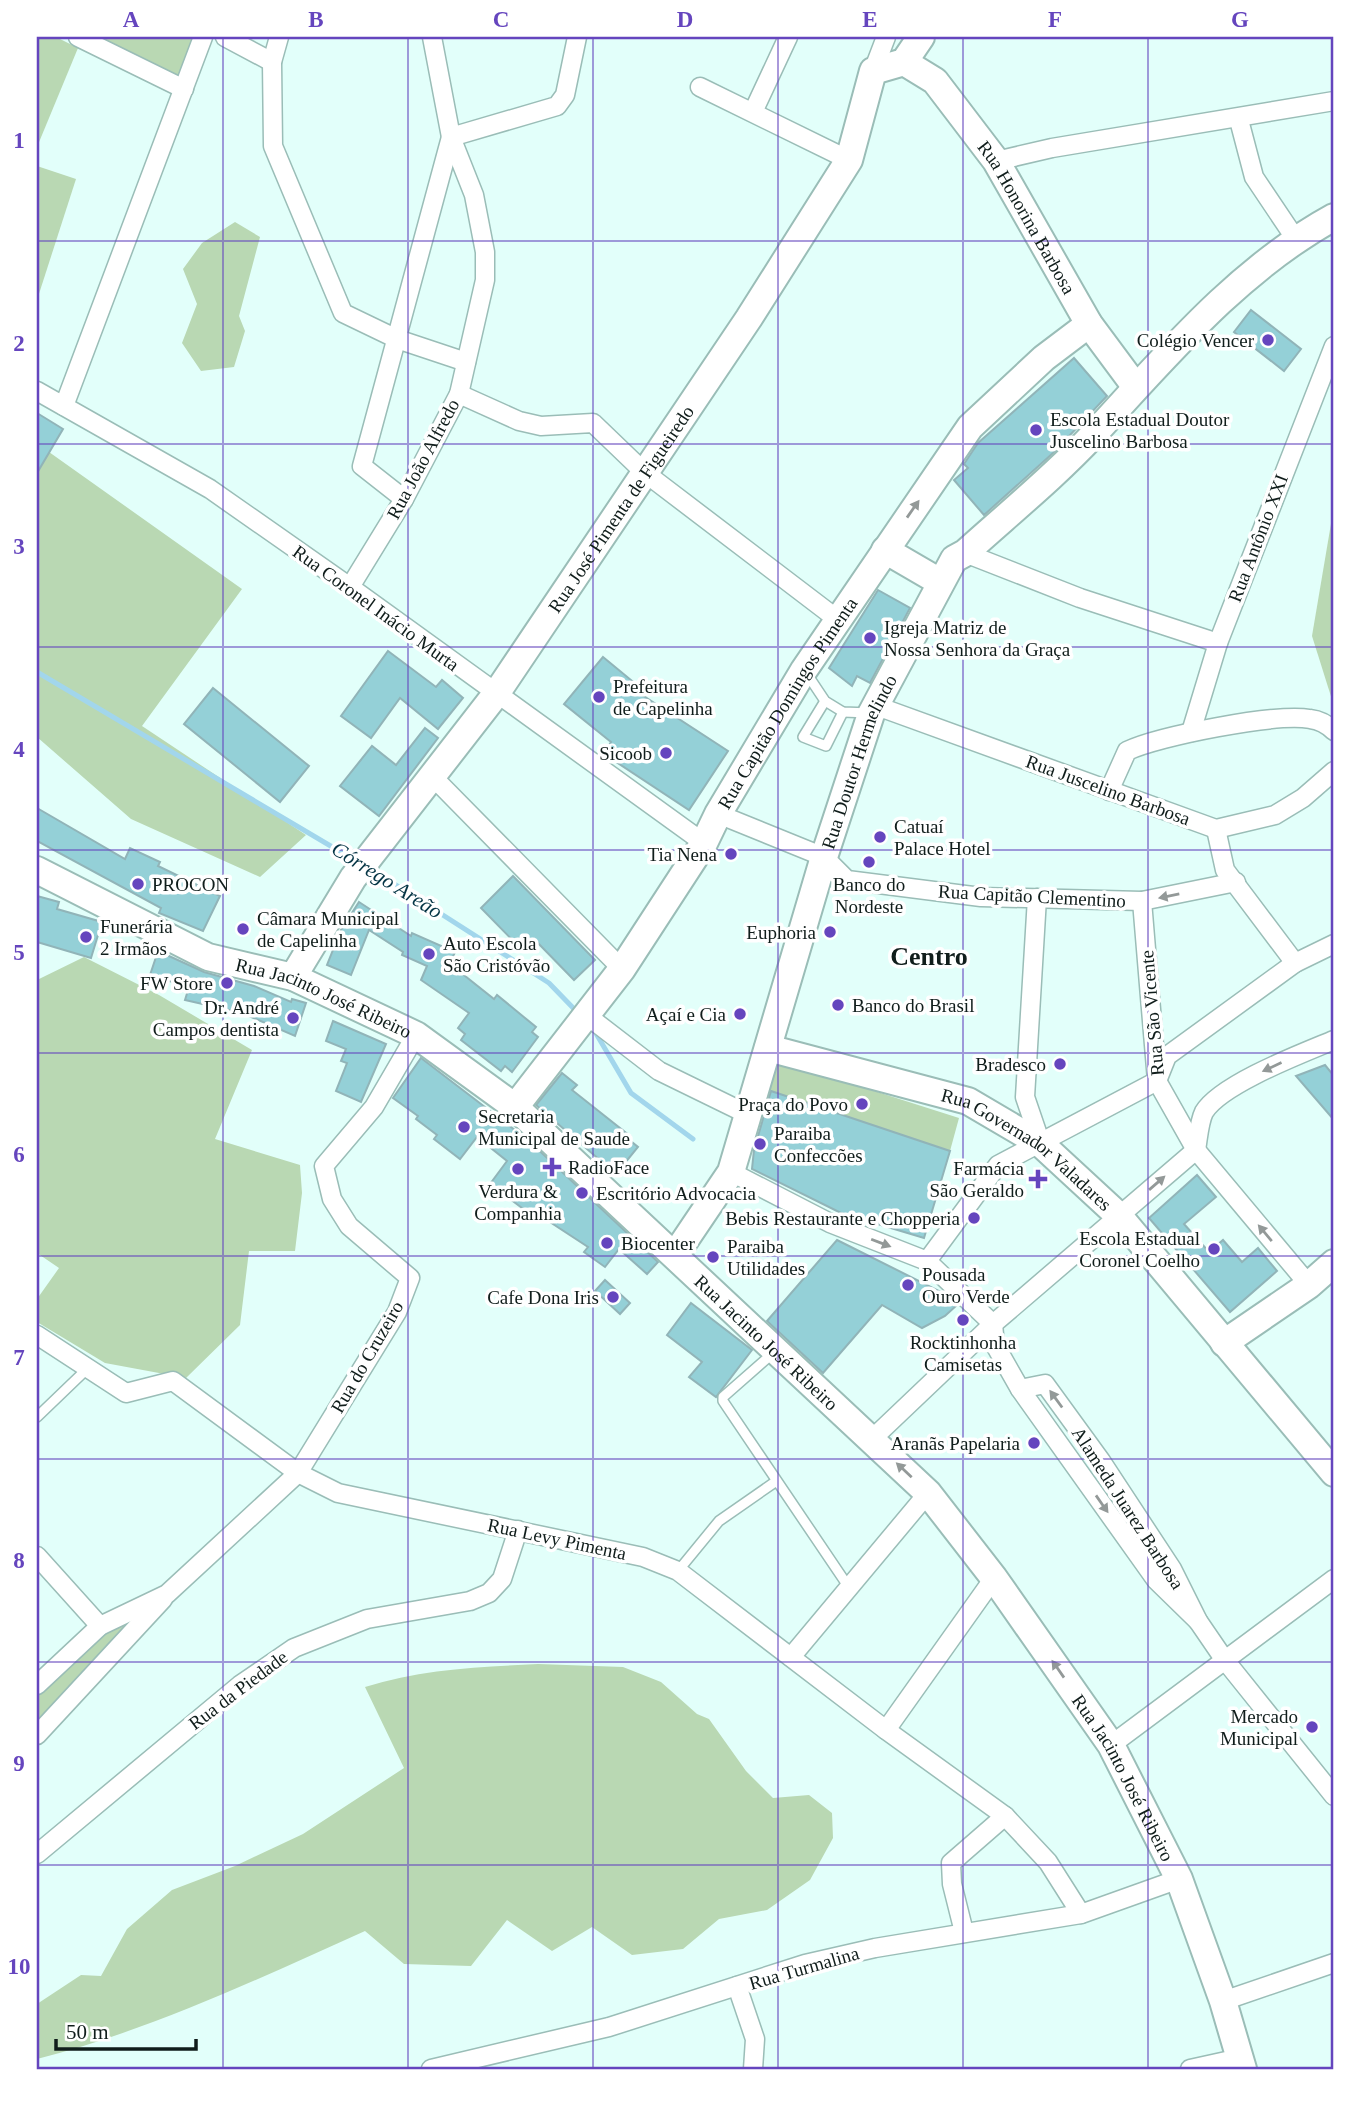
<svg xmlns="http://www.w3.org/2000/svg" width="1371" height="2106" font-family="Georgia,serif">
	<rect width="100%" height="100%" fill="#e2fffa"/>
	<g fill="#b9d8b3">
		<polygon points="37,37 56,37 78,48 37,147"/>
		<polygon points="92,37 193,37 179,79"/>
		<polygon points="37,166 76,179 37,300"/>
		<polygon points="235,222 260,237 239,316 245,331 234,367 201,371 182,343 197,304 183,269 202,243"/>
		<polygon points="49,452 242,589 142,726 306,835 260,877 131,819 37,737 37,474"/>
		<polygon points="1334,506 1334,706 1312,636"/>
		<polygon points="84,957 159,995 252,1050 215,1139 300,1165 302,1193 295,1251 249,1251 240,1325 186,1378 105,1363 37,1322 37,1299 59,1268 37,1253 37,980"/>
		<polygon points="777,1060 959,1118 950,1151 769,1090"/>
		<polygon points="144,1612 37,1724 37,1696 107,1632"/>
		<path d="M538 1664 623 1667 661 1682 697 1714 709 1719 746 1771 773 1798 809 1795 832 1813 833 1838 810 1880 767 1910 719 1919 683 1949 632 1955 592 1927 552 1951 507 1920 471 1966 404 1964 365 1931C258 1979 151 2030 37 2059V2004L81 1975 101 1976 127 1929 172 1890 235 1866 303 1834 404 1768 365 1687C421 1669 480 1667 538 1664Z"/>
	</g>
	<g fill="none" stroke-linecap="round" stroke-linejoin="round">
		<g stroke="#a2d6ec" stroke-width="5">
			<polyline points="37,672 356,861"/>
			<polyline points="371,869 549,983 578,1013"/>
			<polyline points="594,1030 631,1093 693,1139"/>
		</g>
	</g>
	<g fill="#94d0d7" stroke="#91b4b8" stroke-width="2">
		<polygon points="1251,310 1301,349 1284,371 1234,332"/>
		<polygon points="1074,358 1107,396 1053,453 984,515 954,480 968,468 964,464 978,443"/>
		<polygon points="37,413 63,429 37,473"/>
		<polygon points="878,590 910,608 870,683 857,676 852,686 829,668"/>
		<polygon points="388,651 436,687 442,680 463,698 438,729 400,698 371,738 341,716"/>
		<polygon points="603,657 637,685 633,689 728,751 689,810 604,754 611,742 564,704"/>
		<polygon points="213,688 309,766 280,802 184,724"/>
		<polygon points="425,728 438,738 379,816 340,786 372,746 396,765"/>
		<polygon points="37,808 125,859 130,848 160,862 158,866 220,896 203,931 159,913 161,908 37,841"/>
		<polygon points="513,876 595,960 574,980 534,939 523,951 481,908"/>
		<polygon points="37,896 59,902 57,909 102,922 91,958 37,942"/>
		<polygon points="359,902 411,936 412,933 455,952 450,964 494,999 497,995 536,1027 532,1032 538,1037 512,1072 505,1066 501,1071 461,1040 465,1034 458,1028 469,1013 421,980 427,966 402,955 403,952 369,930 351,975 327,965 341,930"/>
		<polygon points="158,951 204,972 254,986 291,1002 292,999 306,1003 295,1036 242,1013 185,1000 189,987 150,975"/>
		<polygon points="333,1021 386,1044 361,1102 336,1091 347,1063 341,1061 346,1049 326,1041"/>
		<polygon points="421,1058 528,1140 658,1262 647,1274 619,1249 605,1267 584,1252 588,1247 533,1211 530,1214 490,1184 507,1161 477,1137 460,1159 434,1139 437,1135 416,1119 418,1116 393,1098"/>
		<polygon points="1325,1065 1334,1076 1334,1120 1296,1076"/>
		<polygon points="562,1073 577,1085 572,1090 630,1136 627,1138 638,1147 616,1174 536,1105"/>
		<polygon points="771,1091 950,1151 924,1238 841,1213 752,1169 754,1150"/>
		<polygon points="1197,1175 1216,1197 1184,1224 1209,1252 1223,1240 1242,1262 1258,1248 1277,1271 1230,1312 1149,1218"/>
		<polygon points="837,1240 945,1294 957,1305 945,1316 922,1328 882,1305 823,1373 767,1321"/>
		<polygon points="605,1280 630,1303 620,1314 595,1291"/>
		<polygon points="691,1303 752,1350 716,1397 689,1377 702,1362 667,1335"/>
	</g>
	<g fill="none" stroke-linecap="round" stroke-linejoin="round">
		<g stroke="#9abdb7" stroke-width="12">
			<g id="lane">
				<polyline points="807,674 825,701 843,712 870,713"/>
				<polyline points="825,701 803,737 826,746 843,712"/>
				<polyline points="773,1353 723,1397 723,1401 850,1589"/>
				<polyline points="37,1417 88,1368"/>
				<polyline points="678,1571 719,1521 775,1482"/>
			</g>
		</g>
		<g stroke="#9abdb7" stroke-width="21">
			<g id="street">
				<polyline points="78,37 184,89"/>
				<polyline points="225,37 272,62"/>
				<polyline points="279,37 272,62 273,146 343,313 397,339 466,362"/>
				<polyline points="873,71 886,37"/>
				<polyline points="700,87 849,160"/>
				<polyline points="753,112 788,37"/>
				<polyline points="1239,120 1254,177 1295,238"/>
				<polyline points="996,161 1052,148 1334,101"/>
				<polyline points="37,391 210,489 350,587 704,843"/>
				<polyline points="459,394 519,421 541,426 593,423 644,472 837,619"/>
				<polyline points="64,406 203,37"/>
				<polyline points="404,499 362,466 451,137 557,106 565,95 577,37"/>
				<polyline points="965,553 1080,598 1218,643"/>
				<polyline points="350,587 404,499 459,394 485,280 485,252 474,195 451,137 432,37"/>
				<polyline points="874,705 1216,829 1275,815 1303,798 1334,771"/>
				<polyline points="1191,732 1218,643 1334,346"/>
				<polyline points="434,778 622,969"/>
				<path d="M1109 791 1127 751C1159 736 1276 713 1310 719 1319 720 1328 725 1334 731"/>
				<polyline points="718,814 824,857 847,880 981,897 1142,901 1236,882"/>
				<polyline points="1216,829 1225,870 1295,963"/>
				<polyline points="1037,898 1025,1097 1041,1144"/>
				<polyline points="1142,901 1157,1081 1196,1150 1309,1285"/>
				<polyline points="585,1014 659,1071 747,1114"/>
				<polyline points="731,1172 830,1223 927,1261 993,1324 995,1345 1020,1389 1156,1580 1198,1621"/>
				<polyline points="927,1261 998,1165 1157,1081 1167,1056 1295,963 1334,944"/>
				<polyline points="37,1335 126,1393 173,1381 298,1473 338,1493 643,1557 678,1571 886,1730 1005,1816 1048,1862 1081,1914"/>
				<polyline points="1020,1389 1045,1384 1101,1461 1172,1569 1198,1621 1224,1659 1334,1796"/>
				<path d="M870 1441 993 1324 1196 1150C1198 1139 1199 1122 1204 1112 1221 1084 1303 1053 1334 1040"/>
				<polyline points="37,1556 100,1626"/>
				<polyline points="791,1657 928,1493"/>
				<polyline points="37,1685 100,1626 167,1594 298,1473 397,1312 410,1278 349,1226 332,1199 324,1166 374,1107 416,1035"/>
				<polyline points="886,1730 994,1578"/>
				<polyline points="37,1735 163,1599"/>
				<polyline points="1111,1745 1334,1579"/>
				<polyline points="37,1854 240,1685 294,1648 367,1619 470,1601 489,1593 502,1579 518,1530"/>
				<polyline points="964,1932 952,1884 951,1863 1005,1816"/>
				<polyline points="737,1986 755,2039 753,2069"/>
				<polyline points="1223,2001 1334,1963"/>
				<polyline points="431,2069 609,2027 805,1964 875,1948 1081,1914 1179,1879"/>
				<polyline points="1190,2069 1240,2058"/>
			</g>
		</g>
		<g stroke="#9abdb7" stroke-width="30">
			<g id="secondary">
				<path id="s1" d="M904 62 935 81 996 161 1089 324 1135 386"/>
				<polyline points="885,550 940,582"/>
				<path id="s2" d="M37 870 208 957 293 977 416 1035 515 1107 928 1493 994 1578 1111 1745 1179 1879 1223 2001 1243 2069"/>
				<path id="s3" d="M293 977 353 878 496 694 749 318 849 160 873 71 904 62 921 37"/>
				<path id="s4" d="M768 1048 968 1101 1041 1144 1119 1216 1334 1473"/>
				<path id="s5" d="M515 1107 622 969 704 843 718 814 804 670 970 427 1044 358 1089 324"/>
				<path id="s6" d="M675 1255 731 1172 824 857 871 714 954 559 965 553C1008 514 1055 476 1094 434 1167 355 1239 269 1334 217"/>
				<polyline points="1224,1343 1309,1285 1334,1263"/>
			</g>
		</g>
		<use href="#lane" stroke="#fff" stroke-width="9"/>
		<use href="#street" stroke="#fff" stroke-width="18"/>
		<use href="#secondary" stroke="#fff" stroke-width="26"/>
	</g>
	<defs><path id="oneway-solid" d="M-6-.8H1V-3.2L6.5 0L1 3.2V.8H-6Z" transform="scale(1.75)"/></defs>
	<g fill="#939998">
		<use href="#oneway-solid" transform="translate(913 509) rotate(-55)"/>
		<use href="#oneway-solid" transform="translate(1169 896) rotate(169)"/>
		<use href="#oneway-solid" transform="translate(1272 1067) rotate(155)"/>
		<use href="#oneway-solid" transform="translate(1157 1183) rotate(-41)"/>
		<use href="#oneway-solid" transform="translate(1265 1233) rotate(-130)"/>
		<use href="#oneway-solid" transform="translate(881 1243) rotate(21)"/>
		<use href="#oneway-solid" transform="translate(1056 1399) rotate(-126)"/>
		<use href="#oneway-solid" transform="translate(904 1470) rotate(-137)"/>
		<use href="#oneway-solid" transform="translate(1102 1504) rotate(55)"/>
		<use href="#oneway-solid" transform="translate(1058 1669) rotate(-125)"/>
	</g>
	<path fill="none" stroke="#6545be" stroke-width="2" stroke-opacity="0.55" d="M223 37V2069M408 37V2069M593 37V2069M778 37V2069M963 37V2069M1148 37V2069M37 241H1334M37 444H1334M37 647H1334M37 850H1334M37 1053H1334M37 1256H1334M37 1459H1334M37 1662H1334M37 1865H1334"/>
	<g fill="#6545be" stroke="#fff" stroke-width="2.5">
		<circle cx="1268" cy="340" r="7"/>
		<circle cx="1036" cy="430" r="7"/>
		<circle cx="870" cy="638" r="7"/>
		<circle cx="599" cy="697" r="7"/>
		<circle cx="666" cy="753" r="7"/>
		<circle cx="880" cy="837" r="7"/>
		<circle cx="731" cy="854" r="7"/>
		<circle cx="869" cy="862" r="7"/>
		<circle cx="138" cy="884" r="7"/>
		<circle cx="243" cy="929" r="7"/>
		<circle cx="830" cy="932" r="7"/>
		<circle cx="86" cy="937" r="7"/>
		<circle cx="429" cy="954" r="7"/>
		<circle cx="227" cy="983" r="7"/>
		<circle cx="838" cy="1005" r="7"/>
		<circle cx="740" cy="1014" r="7"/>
		<circle cx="293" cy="1018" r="7"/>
		<circle cx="1060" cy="1064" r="7"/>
		<circle cx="862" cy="1104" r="7"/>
		<circle cx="464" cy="1127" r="7"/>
		<circle cx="760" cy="1144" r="7"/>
		<path d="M548.5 1156.5h7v7h7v7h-7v7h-7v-7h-7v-7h7z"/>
		<circle cx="518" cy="1169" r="7"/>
		<path d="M1034.5 1168.5h7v7h7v7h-7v7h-7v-7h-7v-7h7z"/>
		<circle cx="582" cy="1193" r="7"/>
		<circle cx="974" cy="1218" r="7"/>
		<circle cx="607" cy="1243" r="7"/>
		<circle cx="1214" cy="1249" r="7"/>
		<circle cx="713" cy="1257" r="7"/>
		<circle cx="908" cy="1285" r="7"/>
		<circle cx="613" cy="1297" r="7"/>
		<circle cx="963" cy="1320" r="7"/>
		<circle cx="1034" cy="1443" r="7"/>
		<circle cx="1312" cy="1727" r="7"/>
	</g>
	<g text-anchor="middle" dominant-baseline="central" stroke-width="7" stroke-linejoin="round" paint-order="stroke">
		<g font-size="19" fill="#101d1b" stroke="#fff">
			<text stroke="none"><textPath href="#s1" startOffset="201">Rua Honorina Barbosa</textPath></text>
			<text transform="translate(423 459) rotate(-62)">Rua João Alfredo</text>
			<text stroke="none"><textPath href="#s3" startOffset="572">Rua José Pimenta de Figueiredo</textPath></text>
			<text transform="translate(1258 538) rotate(-69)">Rua Antônio XXI</text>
			<text transform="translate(376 608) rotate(36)">Rua Coronel Inácio Murta</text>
			<text stroke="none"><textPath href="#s5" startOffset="488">Rua Capitão Domingos Pimenta</textPath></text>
			<text stroke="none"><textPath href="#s6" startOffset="530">Rua Doutor Hermelindo</textPath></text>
			<text transform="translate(1108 790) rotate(20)">Rua Juscelino Barbosa</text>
			<text transform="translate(1032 896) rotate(3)">Rua Capitão Clementino</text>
			<text stroke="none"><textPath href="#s2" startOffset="315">Rua Jacinto José Ribeiro</textPath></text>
			<text transform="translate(1152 1013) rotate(-95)">Rua São Vicente</text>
			<text stroke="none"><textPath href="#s4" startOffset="282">Rua Governador Valadares</textPath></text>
			<text stroke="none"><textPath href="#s2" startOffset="882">Rua Jacinto José Ribeiro</textPath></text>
			<text transform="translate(367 1357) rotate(-60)">Rua do Cruzeiro</text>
			<text transform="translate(1128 1508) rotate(57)">Alameda Juarez Barbosa</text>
			<text transform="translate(557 1539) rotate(12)">Rua Levy Pimenta</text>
			<text transform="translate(238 1690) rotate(-37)">Rua da Piedade</text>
			<text stroke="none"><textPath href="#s2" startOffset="1449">Rua Jacinto José Ribeiro</textPath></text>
			<text transform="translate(804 1968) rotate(-16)">Rua Turmalina</text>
		</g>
		<g font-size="19" fill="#101d1b" stroke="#fff" text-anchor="start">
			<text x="1254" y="340" text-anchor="end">Colégio Vencer</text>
			<text x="1050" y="419">Escola Estadual Doutor<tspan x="1050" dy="22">Juscelino Barbosa</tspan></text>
			<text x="884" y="627">Igreja Matriz de<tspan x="884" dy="22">Nossa Senhora da Graça</tspan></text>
			<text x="613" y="686">Prefeitura<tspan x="613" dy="22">de Capelinha</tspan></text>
			<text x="652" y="753" text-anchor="end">Sicoob</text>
			<text x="894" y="826">Catuaí<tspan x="894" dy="22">Palace Hotel</tspan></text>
			<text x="717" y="854" text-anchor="end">Tia Nena</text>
			<text x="152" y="884">PROCON</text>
			<text x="869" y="884" text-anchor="middle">Banco do<tspan x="869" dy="22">Nordeste</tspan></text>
			<text x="257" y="918">Câmara Municipal<tspan x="257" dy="22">de Capelinha</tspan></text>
			<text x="100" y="926">Funerária<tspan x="100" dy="22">2 Irmãos</tspan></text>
			<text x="816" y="932" text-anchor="end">Euphoria</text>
			<text x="443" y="943">Auto Escola<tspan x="443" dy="22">São Cristóvão</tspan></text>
			<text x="213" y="983" text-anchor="end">FW Store</text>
			<text x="852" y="1005">Banco do Brasil</text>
			<text x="279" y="1007" text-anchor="end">Dr. André<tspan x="279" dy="22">Campos dentista</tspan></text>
			<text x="726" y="1014" text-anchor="end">Açaí e Cia</text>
			<text x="1046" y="1064" text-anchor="end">Bradesco</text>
			<text x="848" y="1104" text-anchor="end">Praça do Povo</text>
			<text x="478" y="1116">Secretaria<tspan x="478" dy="22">Municipal de Saude</tspan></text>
			<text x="774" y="1133">Paraiba<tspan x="774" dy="22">Confeccões</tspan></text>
			<text x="568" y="1167">RadioFace</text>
			<text x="1024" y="1168" text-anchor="end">Farmácia<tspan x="1024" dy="22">São Geraldo</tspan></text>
			<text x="518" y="1191" text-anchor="middle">Verdura &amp;<tspan x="518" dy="22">Companhia</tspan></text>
			<text x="596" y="1193">Escritório Advocacia</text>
			<text x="960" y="1218" text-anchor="end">Bebis Restaurante e Chopperia</text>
			<text x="1200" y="1238" text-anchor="end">Escola Estadual<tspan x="1200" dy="22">Coronel Coelho</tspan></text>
			<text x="621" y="1243">Biocenter</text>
			<text x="727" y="1246">Paraiba<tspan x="727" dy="22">Utilidades</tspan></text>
			<text x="922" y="1274">Pousada<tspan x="922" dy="22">Ouro Verde</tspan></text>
			<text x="599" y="1297" text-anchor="end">Cafe Dona Iris</text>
			<text x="963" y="1342" text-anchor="middle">Rocktinhonha<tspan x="963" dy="22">Camisetas</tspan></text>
			<text x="1020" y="1443" text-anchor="end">Aranãs Papelaria</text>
			<text x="1298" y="1716" text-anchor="end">Mercado<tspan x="1298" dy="22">Municipal</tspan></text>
		</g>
		<g font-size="21" font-style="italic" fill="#053545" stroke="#fff">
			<text transform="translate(387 880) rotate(32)">Córrego Areão</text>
		</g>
		<g font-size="26" font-weight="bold" fill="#101d1b" stroke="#fff">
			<text x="929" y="956">Centro</text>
		</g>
	</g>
	<rect width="1371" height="2106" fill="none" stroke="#ffffff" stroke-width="77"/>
	<path d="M56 2039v10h140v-10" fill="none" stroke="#101d1b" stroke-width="3.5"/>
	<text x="66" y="2039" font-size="21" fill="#101d1b" stroke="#ffffff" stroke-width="5" paint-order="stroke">50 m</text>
	<rect x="38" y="38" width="1294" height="2030" fill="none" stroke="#6545be" stroke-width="2.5"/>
	<g font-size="23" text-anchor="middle" font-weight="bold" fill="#6545be">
		<text x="131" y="27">A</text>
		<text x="316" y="27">B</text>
		<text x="501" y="27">C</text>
		<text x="685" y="27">D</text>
		<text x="870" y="27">E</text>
		<text x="1055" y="27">F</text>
		<text x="1240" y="27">G</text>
		<text x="19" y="148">1</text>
		<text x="19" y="351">2</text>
		<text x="19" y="554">3</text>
		<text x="19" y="757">4</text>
		<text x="19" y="960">5</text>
		<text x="19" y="1162">6</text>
		<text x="19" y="1365">7</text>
		<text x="19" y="1568">8</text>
		<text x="19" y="1771">9</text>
		<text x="19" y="1974">10</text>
	</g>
</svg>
